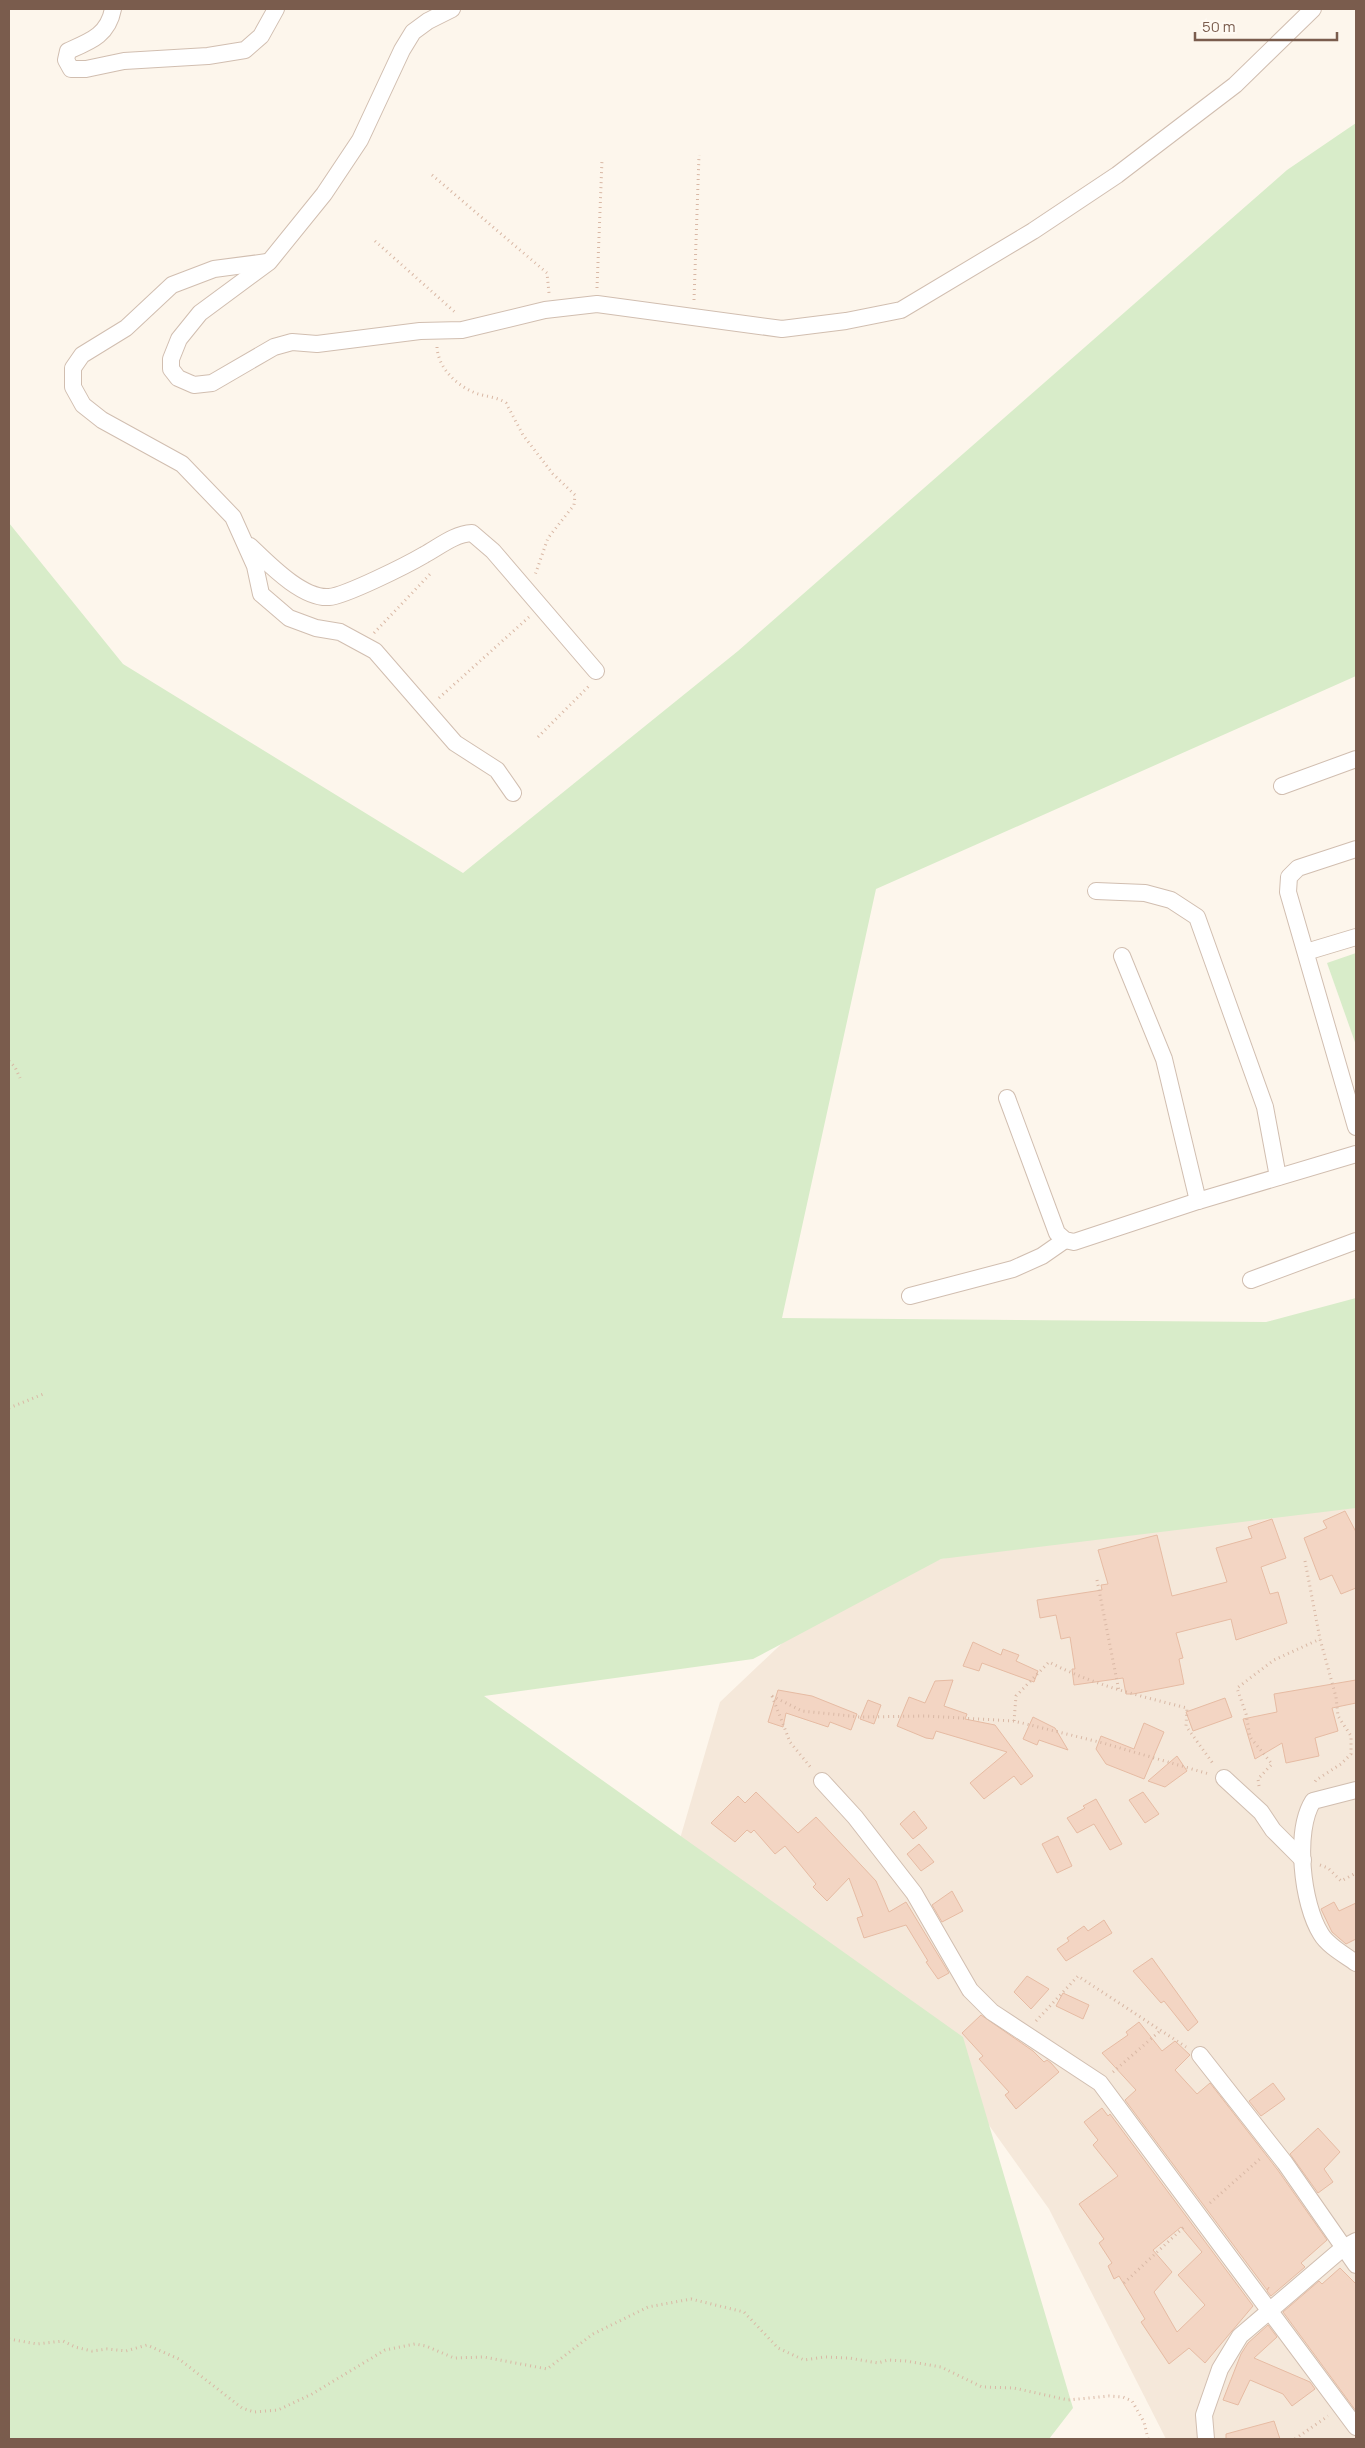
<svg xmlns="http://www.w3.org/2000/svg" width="1365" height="2448" font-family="Manrope,sans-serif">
	<rect width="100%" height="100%" fill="#fdf6ec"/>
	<polygon fill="#f5e8da" points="1356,1481 1356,2439 1166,2439 1049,2209 903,2005 677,1849 720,1702 850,1579 1274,1486"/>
	<g fill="#d8ecc9">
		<polygon points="1356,123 1356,676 876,889 782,1318 1266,1322 1356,1298 1356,1508 941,1559 753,1659 484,1696 963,2037 1073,2408 1049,2439 9,2439 9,523 123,664 463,873 738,651 1287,170"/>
		<polygon points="1356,953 1356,1045 1327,963"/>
	</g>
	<g fill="#f3d5c3" stroke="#e6bba3" fill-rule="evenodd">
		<polygon points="1345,1511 1356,1532 1356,1588 1341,1594 1332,1575 1320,1580 1304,1538 1327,1528 1323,1521"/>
		<polygon points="1272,1519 1286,1558 1261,1567 1270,1594 1278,1592 1287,1623 1236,1640 1231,1619 1176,1633 1183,1658 1179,1659 1184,1684 1133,1694 1126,1694 1123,1678 1074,1685 1072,1669 1075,1669 1070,1637 1061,1639 1056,1615 1040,1618 1037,1600 1102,1590 1101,1585 1108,1584 1098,1550 1157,1535 1172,1596 1227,1582 1216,1548 1252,1538 1248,1527"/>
		<polygon points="973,1642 1001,1655 1003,1649 1019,1655 1016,1661 1038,1671 1034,1682 982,1663 979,1671 963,1666"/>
		<polygon points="953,1680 944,1706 967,1714 965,1719 995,1725 1033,1776 1021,1785 1014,1776 984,1799 970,1783 1007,1752 936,1731 933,1739 926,1738 897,1726 909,1697 925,1703 935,1681"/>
		<polygon points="1356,1680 1356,1703 1332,1708 1338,1731 1315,1738 1319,1756 1286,1763 1282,1743 1255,1759 1243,1719 1277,1712 1274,1694"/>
		<polygon points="778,1690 812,1696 857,1714 851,1730 830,1722 828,1727 786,1713 783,1727 768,1722"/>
		<polygon points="1225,1698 1232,1717 1193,1731 1186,1712"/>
		<polygon points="868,1700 881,1705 874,1724 860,1719"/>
		<polygon points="1033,1717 1055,1728 1068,1750 1039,1740 1037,1745 1023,1739"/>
		<polygon points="1144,1723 1164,1732 1144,1779 1106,1764 1096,1749 1101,1736 1134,1749"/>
		<polygon points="1177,1756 1187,1771 1165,1787 1148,1781"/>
		<polygon points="756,1792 798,1833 816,1817 876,1881 889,1912 906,1902 949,1973 938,1979 926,1962 928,1961 906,1925 864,1938 857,1918 863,1916 849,1878 827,1901 813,1887 816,1884 785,1846 775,1854 754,1830 751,1833 747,1830 735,1842 711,1823 738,1796 745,1803"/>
		<polygon points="1143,1792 1159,1814 1145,1823 1129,1800"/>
		<polygon points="1096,1799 1122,1844 1110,1850 1094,1824 1077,1833 1067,1818 1085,1808 1083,1806"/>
		<polygon points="914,1811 927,1828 913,1839 900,1824"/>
		<polygon points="1058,1836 1072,1866 1057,1873 1042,1844"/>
		<polygon points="919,1844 934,1862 921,1871 907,1854"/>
		<polygon points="952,1891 963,1911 942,1922 932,1905"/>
		<polygon points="1334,1902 1339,1911 1356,1903 1356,1939 1346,1944 1332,1932 1321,1909"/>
		<polygon points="1104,1920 1112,1933 1066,1961 1057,1949 1069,1941 1067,1938 1084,1926 1088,1931"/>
		<polygon points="1152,1958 1198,2022 1188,2031 1164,2001 1161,2003 1133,1971"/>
		<polygon points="1027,1976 1049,1989 1031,2009 1014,1992"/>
		<polygon points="1063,1993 1089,2005 1083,2019 1056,2006"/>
		<polygon points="981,2015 1033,2051 1044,2062 1047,2060 1051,2063 1059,2072 1016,2109 1005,2095 1009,2092 979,2059 983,2056 962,2033"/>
		<polygon points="1139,2022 1162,2051 1175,2041 1190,2055 1175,2070 1197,2094 1210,2083 1277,2169 1327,2240 1301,2263 1305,2267 1271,2296 1267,2291 1269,2287 1267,2290 1125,2100 1136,2090 1102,2053 1128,2035 1126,2032"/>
		<polygon points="1273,2083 1285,2099 1261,2116 1249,2101"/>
		<path d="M1102 2108 1108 2116 1110 2114 1253 2306 1205 2363 1189 2348 1169 2364 1141 2322 1145 2319 1119 2276 1114 2279 1108 2266 1112 2263 1099 2243 1104 2239 1079 2204 1118 2176 1093 2145 1098 2140 1084 2122ZM1181 2227 1202 2252 1178 2275 1205 2305 1177 2332 1154 2292 1172 2272 1153 2250Z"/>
		<polygon points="1318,2128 1340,2152 1324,2169 1333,2182 1318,2193 1290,2154"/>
		<polygon points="1340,2268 1356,2284 1356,2411 1283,2312 1319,2281 1322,2284"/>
		<polygon points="1268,2325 1277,2337 1254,2358 1310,2382 1315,2389 1292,2406 1283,2394 1250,2380 1238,2405 1223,2400 1241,2354 1248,2343"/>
		<polygon points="1274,2421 1280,2439 1226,2439 1226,2434"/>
	</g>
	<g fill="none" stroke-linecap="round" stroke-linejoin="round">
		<g stroke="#d1beb0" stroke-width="18">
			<g id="street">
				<path d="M113 9C108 35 91 41 68 51L66 60 71 69H86L124 61 208 56 245 50 261 36 276 9"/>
				<polyline points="452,9 428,21 413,32 402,50 360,140 324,194 269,262 200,313 179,339 171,359 171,369 178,378 194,385 212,383 274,347 292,342 317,344 420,331 462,330 545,310 597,304 782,329 846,321 901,310 1033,231 1117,175 1235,85 1313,9"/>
				<polyline points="267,262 214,269 172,285 126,328 82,355 73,368 73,387 83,405 102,420 182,464 233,517 255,566 261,594 289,618 316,628 340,632 375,651 455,743 497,770 513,793"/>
				<path d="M250 546C268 563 302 599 329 597 345 596 407 565 424 555 439 547 454 534 472 533L493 551 596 671"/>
				<polyline points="1282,786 1356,759"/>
				<polyline points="1356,849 1298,868 1289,877 1288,892 1356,1127"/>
				<polyline points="1096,891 1145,893 1171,900 1197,917 1265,1107 1278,1177"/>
				<polyline points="1306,952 1356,937"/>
				<polyline points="1122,956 1164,1059 1198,1201"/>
				<polyline points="1007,1098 1057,1233 1065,1240 1074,1242 1198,1201 1356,1154"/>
				<polyline points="1251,1280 1356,1241"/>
				<polyline points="910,1296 1013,1269 1042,1256 1065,1240"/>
				<polyline points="1224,1778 1261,1812 1273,1830 1303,1860"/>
				<polyline points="822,1781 855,1817 914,1893 970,1990 992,2012 1100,2083 1356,2427"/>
				<path d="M1356 1790 1313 1801C1294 1831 1302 1904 1321 1934 1328 1946 1345 1955 1356 1963"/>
				<polyline points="1200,2055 1285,2163 1356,2265"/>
				<polyline points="1206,2439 1204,2415 1220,2369 1240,2336 1343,2248 1356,2241"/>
			</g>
		</g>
		<g stroke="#d9b8a5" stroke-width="3" stroke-dasharray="1 4" stroke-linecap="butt">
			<polyline points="432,175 547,273 549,293"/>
			<polyline points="375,241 456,313"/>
			<polyline points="597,288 602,160"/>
			<polyline points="694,300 699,155"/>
			<path d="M437 347C438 367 455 384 473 392 484 397 496 396 506 403L523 435 553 474 575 495 574 505 548 538 535 575"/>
			<polyline points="374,633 432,572"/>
			<polyline points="439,698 529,617"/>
			<polyline points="538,737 590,685"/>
			<polyline points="9,1061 15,1067 20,1078"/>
			<polyline points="9,1408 46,1393"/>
			<polyline points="1305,1561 1320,1639 1336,1697 1338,1716 1351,1736 1351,1754 1341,1764 1316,1780 1314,1783"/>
			<polyline points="1097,1580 1119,1691"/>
			<polyline points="772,1696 802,1711 860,1717 926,1716 1014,1721 1103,1743 1209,1774"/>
			<polyline points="772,1696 790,1742 812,1769"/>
			<path d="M1014 1721 1016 1696 1049 1662C1093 1685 1140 1696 1187 1708L1186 1726 1214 1765"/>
			<polyline points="1259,1786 1258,1779 1272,1764 1250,1737 1246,1714 1237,1688 1274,1660 1320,1639"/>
			<polyline points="1320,1865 1328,1868 1341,1881 1356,1873"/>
			<polyline points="1036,2021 1078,1976 1186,2047"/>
			<polyline points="1113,2072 1160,2031"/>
			<polyline points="1210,2203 1261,2158"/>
			<polyline points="1124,2283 1185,2226"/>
			<polyline points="9,2339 37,2344 63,2341 75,2347 92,2351 107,2349 126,2351 147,2345 179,2359 242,2408 254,2412 278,2410 312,2394 385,2350 415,2344 426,2346 454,2358 484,2357 547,2369 593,2334 648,2307 691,2299 744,2312 778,2348 804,2360 824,2357 849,2358 878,2363 888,2360 906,2361 941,2367 982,2387 1014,2388 1068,2400 1109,2396 1123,2397 1132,2401 1144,2422 1148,2439"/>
			<polyline points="1295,2439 1328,2416"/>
		</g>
		<use href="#street" stroke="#fff" stroke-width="16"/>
	</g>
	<rect width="1365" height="2448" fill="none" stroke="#7a5c4d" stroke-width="20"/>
	<path d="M1195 32v8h142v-8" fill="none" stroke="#7a5c4d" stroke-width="2.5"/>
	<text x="1202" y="32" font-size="15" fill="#7a5c4d" stroke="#fffaf3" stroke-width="4" paint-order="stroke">50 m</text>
</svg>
